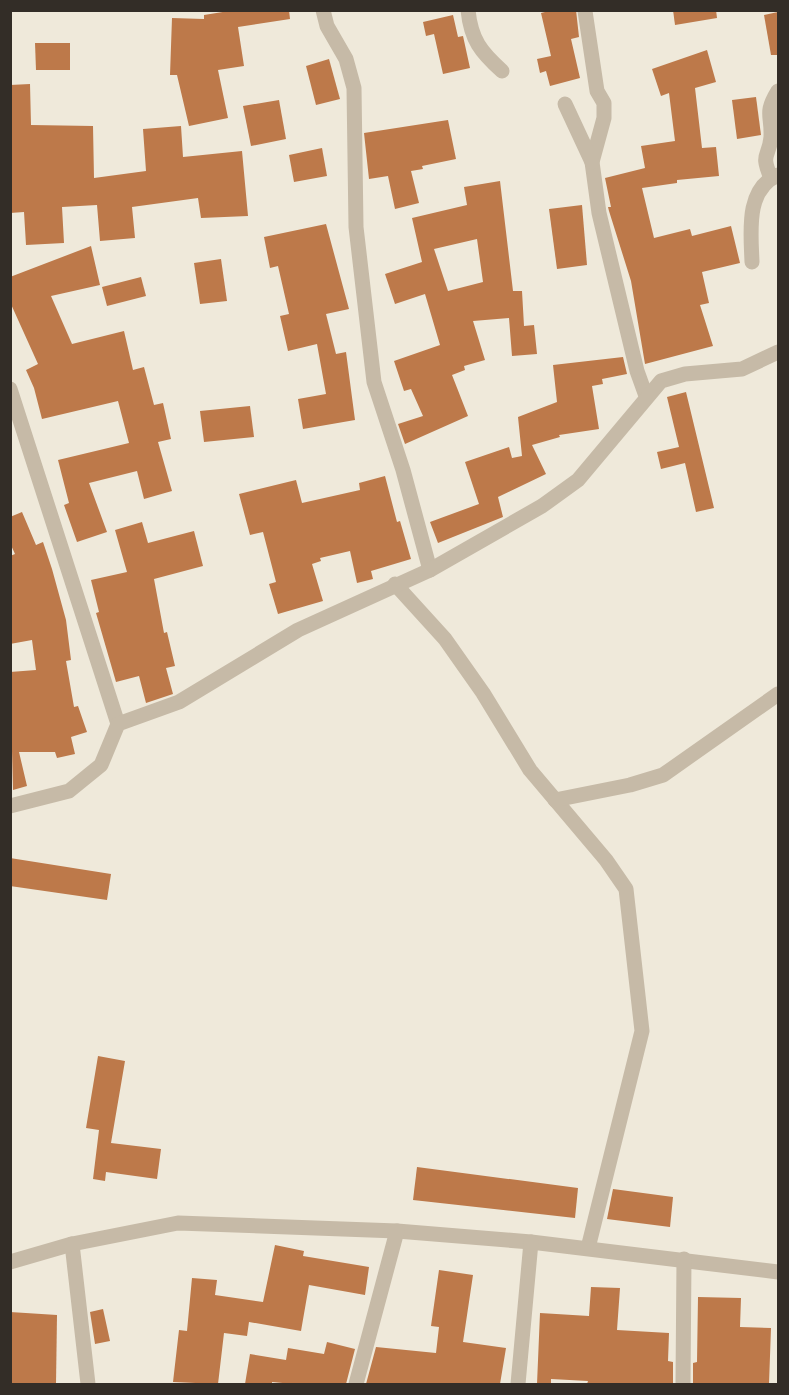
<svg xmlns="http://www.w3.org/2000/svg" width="789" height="1395" font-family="'Public Sans',sans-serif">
	<rect width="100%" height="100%" fill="#efe9da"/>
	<g fill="#bd794a" fill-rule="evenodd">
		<polygon points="235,10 289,10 290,19 238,27 244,66 218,70 228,118 189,126 177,75 170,75 172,18 204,19 204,15"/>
		<polygon points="553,10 576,10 579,37 571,39 580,78 550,86 546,71 540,73 537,59 551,56 541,13"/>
		<polygon points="673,10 716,10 717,18 675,25"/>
		<polygon points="778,12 778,55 771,55 764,15"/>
		<polygon points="453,15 458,37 463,36 470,68 443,74 434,34 426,36 423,22"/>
		<polygon points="35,43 70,43 70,70 36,70"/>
		<polygon points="707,50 716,82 695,88 702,148 716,147 719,176 677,180 677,183 642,188 654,238 690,229 692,236 731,226 740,263 702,272 709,303 700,305 713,346 645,364 631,281 609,211 608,207 611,207 605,178 645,168 641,146 675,141 669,93 661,96 652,69"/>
		<polygon points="329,59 340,99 316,105 306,66"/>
		<polygon points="30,84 31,125 93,126 94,178 146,171 143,129 181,126 183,157 242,151 248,216 201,218 198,198 132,207 135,238 100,241 97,205 62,207 64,243 26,245 24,212 10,213 10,85"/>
		<polygon points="756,97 761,135 737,139 732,100"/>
		<polygon points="279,100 286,139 251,146 243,106"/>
		<polygon points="448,120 456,159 422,166 423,169 411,171 419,203 395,209 388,176 369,179 364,133"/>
		<polygon points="322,148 327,176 294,182 289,155"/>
		<path d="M500 181 513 291H522L524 326 534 325 537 354 512 356 509 318 473 321 485 360 464 366 465 370 452 375 468 416 405 444 398 424 423 416 411 389 404 391 394 361 440 345 425 294 395 304 385 274 422 262 412 218 467 205 464 187ZM477 239 483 282 448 291 434 249Z"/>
		<polygon points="582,205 587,265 557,269 549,209"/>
		<polygon points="326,224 349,309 326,314 336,354 346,352 355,420 303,429 298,399 326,394 317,344 288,351 280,316 289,314 278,266 270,268 264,237"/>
		<polygon points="91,246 100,285 51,296 72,344 124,331 133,370 144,367 154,405 163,403 171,439 158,442 172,491 144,499 137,471 89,483 107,532 77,542 64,505 69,503 58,460 129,443 118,401 42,419 34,388 26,370 38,364 10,302 10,277"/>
		<polygon points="221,259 227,301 200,304 194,263"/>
		<polygon points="141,277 146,296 107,306 102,287"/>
		<polygon points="623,357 627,374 602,379 603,384 592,386 599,429 559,435 560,437 532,445 546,474 498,497 503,517 438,543 430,522 479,504 465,462 509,447 512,458 522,456 518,417 557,402 553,365"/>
		<polygon points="686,392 714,508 696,512 685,463 661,469 657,452 679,447 667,397"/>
		<polygon points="250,406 254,437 204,442 200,411"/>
		<polygon points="385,476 397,522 400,521 411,559 371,571 373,579 357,583 350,551 320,558 321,561 312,564 323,601 278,614 269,584 276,582 263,532 250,535 239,494 296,480 302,503 360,490 359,483"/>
		<polygon points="22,512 36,545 43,542 52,569 66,620 71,660 66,661 74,707 78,706 87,732 71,737 75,754 57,758 55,752 19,752 27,786 13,790 10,672 36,670 32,640 10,644 10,556 15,554 10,543 10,517"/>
		<polygon points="142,522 148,543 194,531 203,566 154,579 164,633 167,632 175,666 166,668 173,694 146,703 139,676 116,682 96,613 99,612 91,580 127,572 115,530"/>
		<polygon points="10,858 111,874 107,900 10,886"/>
		<polygon points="98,1056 125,1061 111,1143 161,1149 157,1179 106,1172 105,1181 93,1179 99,1130 86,1128"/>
		<polygon points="417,1167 578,1188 575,1218 413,1200"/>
		<polygon points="613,1189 673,1197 670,1227 607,1219"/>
		<polygon points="275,1245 304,1251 303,1256 369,1267 365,1295 309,1285 301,1331 249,1322 247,1336 224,1333 218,1384 173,1382 179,1330 187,1331 192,1278 217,1280 215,1295 263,1302"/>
		<polygon points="439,1270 473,1275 463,1342 506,1348 500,1384 366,1384 376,1347 436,1353 439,1327 431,1326"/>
		<polygon points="591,1287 620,1288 617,1330 669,1333 668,1361 673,1362 673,1384 587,1384 588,1381 551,1379 551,1384 537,1384 540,1313 589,1316"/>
		<polygon points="698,1297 741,1298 740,1327 771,1328 769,1384 693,1384 693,1363 697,1362"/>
		<polygon points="103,1309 110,1341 95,1344 90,1312"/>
		<polygon points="10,1312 57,1315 56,1384 10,1384"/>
		<polygon points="327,1342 355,1349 346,1384 293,1384 272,1382 272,1384 245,1384 250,1354 286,1360 288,1348 324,1354"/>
	</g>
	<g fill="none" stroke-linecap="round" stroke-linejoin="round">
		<g stroke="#c6baa7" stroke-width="15">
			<polyline points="323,10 327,26 346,59 354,88 356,227 374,382 403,470 430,570"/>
			<path d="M468 10C471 40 481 52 502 71"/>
			<polyline points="585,11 597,91 604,103 604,118 592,162 599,213 637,371 646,396"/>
			<polyline points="565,104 592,162"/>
			<path d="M771 178C760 152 769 159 771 137 772 114 764 114 778 91"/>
			<path d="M752 262C751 233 745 189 778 175"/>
			<polyline points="10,389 118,724"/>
			<polyline points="395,584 445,639 483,693 530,770 606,860 626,889 642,1031 588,1248"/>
			<polyline points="555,800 630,785 663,775 778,694"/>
			<polyline points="10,806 69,791 101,765 118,724 179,702 298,630 430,570 542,506 578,480 661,381 685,374 742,369 778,352"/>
			<polyline points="72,1244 88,1384"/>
			<polyline points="10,1262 72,1244 178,1223 397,1231 531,1242 778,1272"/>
			<polyline points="356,1384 397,1231"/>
			<polyline points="518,1384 531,1242"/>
			<polyline points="683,1384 684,1259"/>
		</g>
	</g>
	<rect width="789" height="1395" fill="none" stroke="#332d27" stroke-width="24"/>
</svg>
